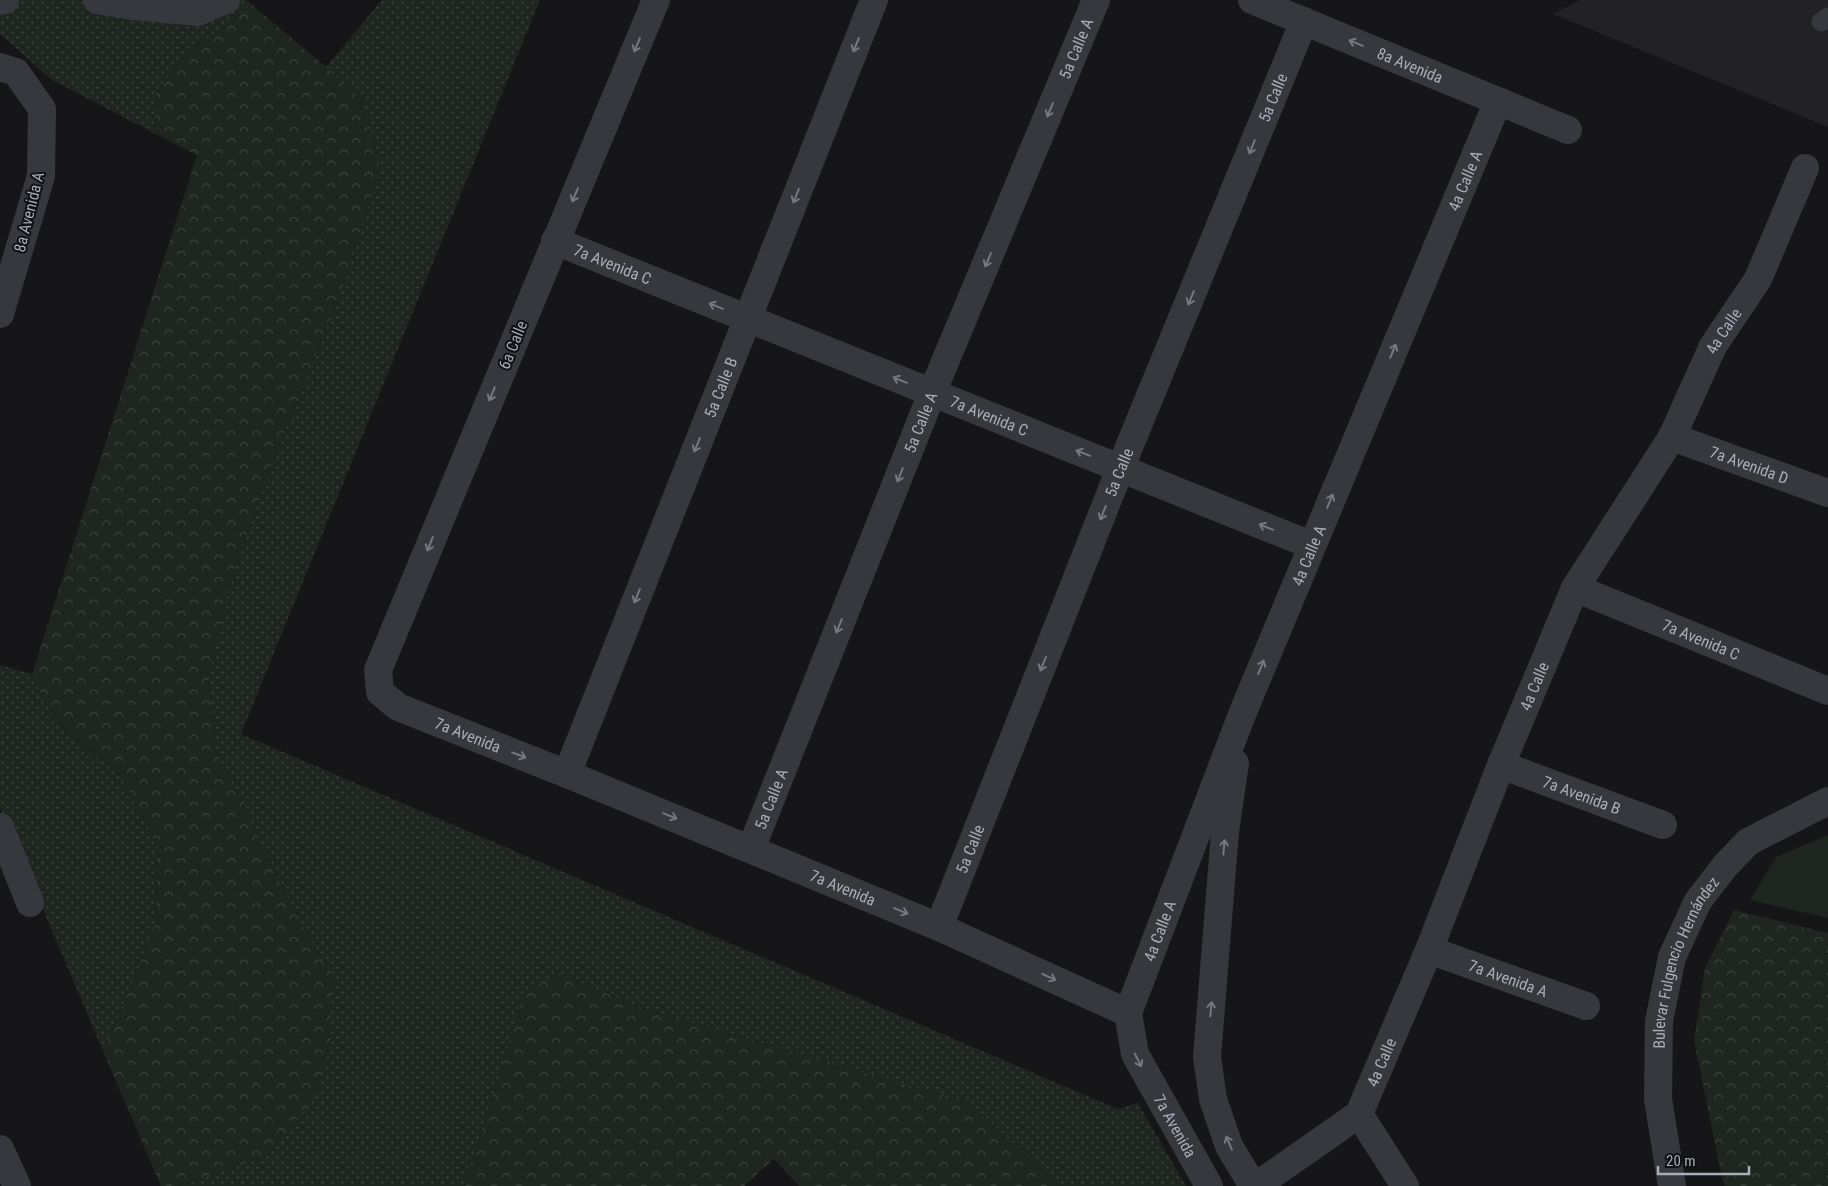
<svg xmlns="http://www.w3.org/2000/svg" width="1828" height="1186" font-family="'Roboto Condensed',sans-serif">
	<defs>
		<pattern id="grass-dots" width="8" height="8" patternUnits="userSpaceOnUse" patternTransform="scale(1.25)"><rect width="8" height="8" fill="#1e261f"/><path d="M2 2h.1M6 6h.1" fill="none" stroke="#3c433d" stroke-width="1.8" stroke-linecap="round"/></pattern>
		<pattern id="forest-crowns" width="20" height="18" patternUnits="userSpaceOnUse" patternTransform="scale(1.25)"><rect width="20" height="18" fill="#1e261f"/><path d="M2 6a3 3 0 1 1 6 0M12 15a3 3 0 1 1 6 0" fill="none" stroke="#3c433d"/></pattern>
	</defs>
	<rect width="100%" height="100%" fill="#161618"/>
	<polygon fill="#222225" points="1580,0 1828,0 1828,127 1553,14"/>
	<g fill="url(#grass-dots)">
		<polygon points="0,0 246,0 251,4 223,30 190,49 156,92 154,133 52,80 0,34"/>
		<polygon points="382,0 540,0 241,734 1118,1109 1138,1103 1186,1186 1058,1186 970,1103 647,1010 559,974 524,991 503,1065 464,1186 180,1186 266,1156 333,975 299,921 217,753 208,678 230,582 277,451 340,296 380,169 366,104 326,67"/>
		<polygon points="0,665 32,674 45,702 66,732 121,776 157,846 156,920 132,985 103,1051 0,808"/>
	</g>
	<g fill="url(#forest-crowns)">
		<polygon points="251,4 326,67 366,104 380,169 340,296 277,451 230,582 208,678 217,753 299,921 333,975 330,1046 318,1094 266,1156 180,1186 161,1186 103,1051 132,985 156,920 157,846 121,776 67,732 45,702 32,674 197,155 154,133 156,92 190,49 223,30"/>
		<polygon points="1734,910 1828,933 1828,1186 1725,1186 1723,1182 1694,1040 1705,968"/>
		<polygon points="559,974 647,1010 970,1103 1058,1186 799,1186 774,1159 744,1186 464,1186 503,1065 524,991"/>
	</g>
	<polygon fill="#1e261f" points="1828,835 1828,918 1750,900 1776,857"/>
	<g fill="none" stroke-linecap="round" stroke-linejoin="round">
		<polyline stroke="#37383d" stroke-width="19" points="1821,22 1828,17"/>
		<g stroke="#37383d" stroke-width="28">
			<polyline points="97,0 133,6 198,12 226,0"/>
			<path id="s1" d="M656 0 378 670 380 692 398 707 567 774 939 927 1128 1013"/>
			<path id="s2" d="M1252 0 1568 130"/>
			<polyline points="0,1 5,0"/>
			<polyline points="0,67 16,72 42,109 41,176 0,314"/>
			<path id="s3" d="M555 241 1311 545"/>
			<path id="s4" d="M1672 437 1828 493"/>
			<path id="s5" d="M1575 588 1828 691"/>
			<polyline points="1235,763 1225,832 1207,1057 1213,1099 1229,1146 1253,1186"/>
			<path id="s6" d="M1501 765 1663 825"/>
			<path id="s7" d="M567 774 874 0"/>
			<polyline points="0,827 30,903"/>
			<path id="s8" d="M751 849 932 393 1096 0"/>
			<path id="s9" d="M939 927 1120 469 1304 21"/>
			<path id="s10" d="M1429 950 1586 1006"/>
			<path id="s11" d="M1128 1013 1243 712 1498 101"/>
			<path id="s12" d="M1128 1013 1135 1054 1209 1186"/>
			<polyline points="1359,1114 1405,1186"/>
			<polyline points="0,1149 17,1186"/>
			<path id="s13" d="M1256 1186 1359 1114 1429 950 1501 765 1575 588 1672 437 1713 346 1758 279 1805 168"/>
		</g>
		<path stroke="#37383d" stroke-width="28" id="s14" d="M1672 1186 1658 1099 1659 1021 1672 957 1698 901 1725 866 1748 842 1828 801"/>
	</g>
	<defs><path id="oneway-shaft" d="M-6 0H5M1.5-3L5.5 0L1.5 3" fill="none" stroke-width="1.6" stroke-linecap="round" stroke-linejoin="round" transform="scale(1.25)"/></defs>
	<g stroke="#757881">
		<use href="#oneway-shaft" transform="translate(1356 43) rotate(-158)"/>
		<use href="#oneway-shaft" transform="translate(637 45) rotate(113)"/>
		<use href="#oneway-shaft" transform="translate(856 45) rotate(112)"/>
		<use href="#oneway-shaft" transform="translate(1050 110) rotate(113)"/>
		<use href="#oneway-shaft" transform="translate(1252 147) rotate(112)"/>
		<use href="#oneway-shaft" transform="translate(575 195) rotate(113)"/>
		<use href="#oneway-shaft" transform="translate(796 196) rotate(112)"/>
		<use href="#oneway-shaft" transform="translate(988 260) rotate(113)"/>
		<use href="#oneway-shaft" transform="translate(1191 298) rotate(112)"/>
		<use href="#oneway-shaft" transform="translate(716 306) rotate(-158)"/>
		<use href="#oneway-shaft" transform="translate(1393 351) rotate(-67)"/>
		<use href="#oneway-shaft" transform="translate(900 380) rotate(-158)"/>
		<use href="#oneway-shaft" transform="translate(492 394) rotate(112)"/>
		<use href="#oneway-shaft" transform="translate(697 445) rotate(112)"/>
		<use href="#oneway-shaft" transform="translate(1083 453) rotate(-158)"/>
		<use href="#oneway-shaft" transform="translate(900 475) rotate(112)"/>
		<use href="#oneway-shaft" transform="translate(1330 501) rotate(-67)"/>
		<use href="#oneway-shaft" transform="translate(1103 513) rotate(112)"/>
		<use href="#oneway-shaft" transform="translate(1266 527) rotate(-158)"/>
		<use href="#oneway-shaft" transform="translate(430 544) rotate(112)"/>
		<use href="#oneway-shaft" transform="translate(637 596) rotate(112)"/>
		<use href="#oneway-shaft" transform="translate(839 626) rotate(112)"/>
		<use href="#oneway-shaft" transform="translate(1043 664) rotate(112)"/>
		<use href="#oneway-shaft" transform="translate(1261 667) rotate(-68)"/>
		<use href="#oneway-shaft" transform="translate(519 755) rotate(21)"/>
		<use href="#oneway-shaft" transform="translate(670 816) rotate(22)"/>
		<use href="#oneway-shaft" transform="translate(1224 847) rotate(-85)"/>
		<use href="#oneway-shaft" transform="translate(901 911) rotate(22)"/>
		<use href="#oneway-shaft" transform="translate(1049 977) rotate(25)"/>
		<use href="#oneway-shaft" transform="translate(1211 1009) rotate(-85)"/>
		<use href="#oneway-shaft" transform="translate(1138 1060) rotate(63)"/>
		<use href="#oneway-shaft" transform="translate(1229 1143) rotate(-113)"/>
	</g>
	<g text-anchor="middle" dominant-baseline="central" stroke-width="4" stroke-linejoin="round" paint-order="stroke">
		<g font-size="16" fill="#a8adb8" stroke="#111113">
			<text stroke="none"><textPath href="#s8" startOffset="864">5a Calle A</textPath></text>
			<text stroke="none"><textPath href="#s2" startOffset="171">8a Avenida</textPath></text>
			<text stroke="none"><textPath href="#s9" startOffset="894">5a Calle</textPath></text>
			<text stroke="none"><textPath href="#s11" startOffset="898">4a Calle A</textPath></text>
			<text transform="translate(29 212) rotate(-76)">8a Avenida A</text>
			<text stroke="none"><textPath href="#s3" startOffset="62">7a Avenida C</textPath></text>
			<text stroke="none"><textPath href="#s13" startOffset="992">4a Calle</textPath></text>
			<text transform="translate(513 345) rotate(-68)">6a Calle</text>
			<text stroke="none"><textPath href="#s7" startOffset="416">5a Calle B</textPath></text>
			<text stroke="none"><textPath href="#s3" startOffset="468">7a Avenida C</textPath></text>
			<text stroke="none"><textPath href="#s8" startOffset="459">5a Calle A</textPath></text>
			<text stroke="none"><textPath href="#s4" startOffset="82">7a Avenida D</textPath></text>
			<text stroke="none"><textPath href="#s9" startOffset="489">5a Calle</textPath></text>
			<text stroke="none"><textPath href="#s11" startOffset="492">4a Calle A</textPath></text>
			<text stroke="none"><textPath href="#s5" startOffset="136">7a Avenida C</textPath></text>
			<text stroke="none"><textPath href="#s13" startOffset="588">4a Calle</textPath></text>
			<text stroke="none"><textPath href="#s1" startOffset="846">7a Avenida</textPath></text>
			<text stroke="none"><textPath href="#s6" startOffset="86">7a Avenida B</textPath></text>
			<text stroke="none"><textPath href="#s8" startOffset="54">5a Calle A</textPath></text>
			<text stroke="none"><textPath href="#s9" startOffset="84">5a Calle</textPath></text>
			<text stroke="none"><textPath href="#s1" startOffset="1251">7a Avenida</textPath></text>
			<text stroke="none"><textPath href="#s11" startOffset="88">4a Calle A</textPath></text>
			<text stroke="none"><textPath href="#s14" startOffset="230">Bulevar Fulgencio Hernández</textPath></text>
			<text stroke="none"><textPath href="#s10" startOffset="84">7a Avenida A</textPath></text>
			<text stroke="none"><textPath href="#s13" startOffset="182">4a Calle</textPath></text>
			<text stroke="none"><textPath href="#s12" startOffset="124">7a Avenida</textPath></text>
		</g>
	</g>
	<path d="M1658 1166v8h91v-8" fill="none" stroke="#a8adb8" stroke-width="2.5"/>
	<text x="1666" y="1166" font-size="15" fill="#a8adb8" stroke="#111113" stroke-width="4" paint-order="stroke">20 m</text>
</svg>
